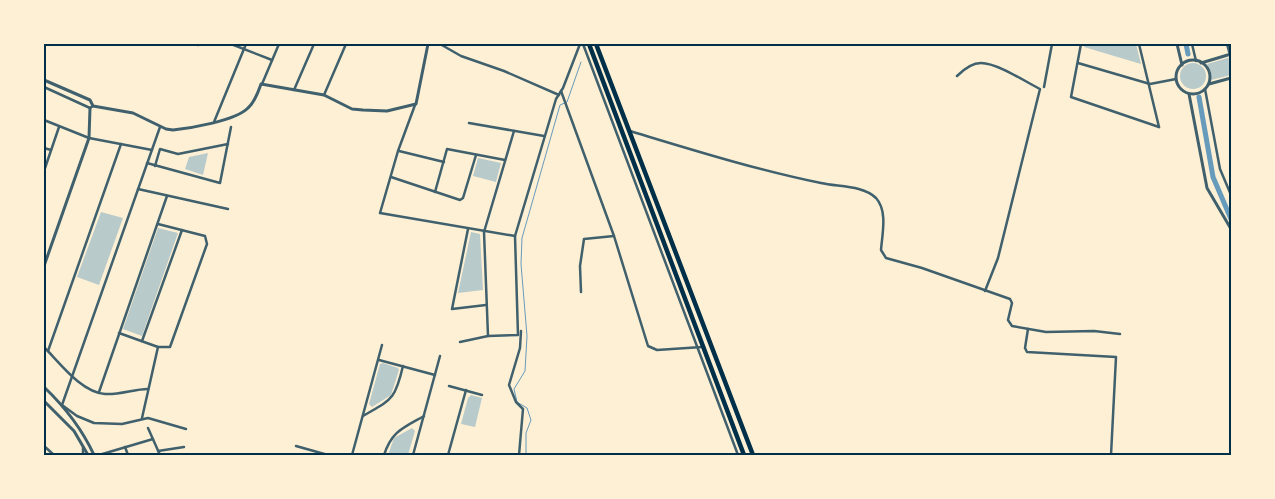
<svg xmlns="http://www.w3.org/2000/svg" width="1275" height="499" font-family="Rubik,sans-serif">
	<rect width="100%" height="100%" fill="#fdf0d5"/>
	<g fill="#b9caca">
		<polygon points="1085,44 1136,44 1141,64 1084,47"/>
		<polygon points="1231,57 1231,75 1211,80 1211,72 1207,64"/>
		<circle cx="1193" cy="76" r="13"/>
		<polygon points="208,153 203,175 185,169 189,157"/>
		<polygon points="478,158 501,163 496,182 473,176"/>
		<polygon points="101,212 123,218 99,285 77,277"/>
		<polygon points="158,228 178,233 142,336 123,329"/>
		<polygon points="471,232 480,234 483,290 458,293"/>
		<polygon points="383,363 398,368 399,370 391,395 372,407 369,404 380,364"/>
		<polygon points="471,395 482,398 475,427 461,424 468,398"/>
		<polygon points="412,428 415,431 408,455 388,455 394,438"/>
	</g>
	<g fill="none" stroke-linecap="round" stroke-linejoin="round">
		<g stroke="#669bbc" stroke-width="1">
			<polyline points="603,44 603,45"/>
			<polyline points="526,455 526,433 531,420 527,408 517,402 514,389 525,371 527,336 521,264 522,238 560,105 567,102 581,62"/>
		</g>
		<g stroke="#669bbc" stroke-width="5">
			<polyline points="1186,44 1188,54"/>
			<polyline points="1199,97 1213,177 1231,219"/>
		</g>
		<g stroke="#3f606c" stroke-width="2.5">
			<polyline points="231,44 272,60"/>
			<polyline points="440,44 461,56 504,71 559,95"/>
			<polyline points="583,44 738,455"/>
			<polyline points="1081,44 1071,97 1159,127"/>
			<polyline points="1139,44 1159,127"/>
			<polyline points="1192,44 1196,61"/>
			<polyline points="1227,44 1230,55"/>
			<polyline points="198,45 199,44"/>
			<polyline points="1078,63 1150,84 1176,79"/>
			<path d="M957 76C964 69 972 63 981 63 997 63 1026 82 1040 89L998 258 985 291"/>
			<polyline points="262,84 279,44"/>
			<polyline points="44,87 90,108 93,106"/>
			<polyline points="1044,87 1052,44"/>
			<polyline points="1205,89 1220,169 1231,195"/>
			<polyline points="294,90 314,44"/>
			<polyline points="561,91 614,236 648,346 657,350 702,347"/>
			<polyline points="324,95 346,44"/>
			<polyline points="415,105 398,151 380,213 515,236"/>
			<polyline points="44,120 89,138 152,150"/>
			<polyline points="214,122 246,44"/>
			<polyline points="469,123 544,136"/>
			<polyline points="160,127 62,405 77,416 94,423 122,424 148,418 186,429"/>
			<path d="M630 131C693 150 757 170 821 183 838 187 863 185 876 198 888 211 882 235 881 250L886 258 922 268 1010 299 1012 303 1008 320 1012 326 1046 332 1094 331 1120 334"/>
			<polyline points="44,148 51,150"/>
			<polyline points="399,151 444,162"/>
			<polyline points="147,163 220,183 231,127"/>
			<polyline points="155,166 160,149 178,154 228,144"/>
			<polyline points="44,171 59,127"/>
			<polyline points="391,177 460,200 463,198 476,155"/>
			<polyline points="138,189 228,209"/>
			<polyline points="435,192 447,149 505,160"/>
			<polyline points="468,229 452,309 486,305"/>
			<polyline points="581,292 580,266 584,239 614,236"/>
			<polyline points="1028,329 1025,348 1027,352 1116,357 1111,455"/>
			<polyline points="119,333 158,347 170,347 207,244 205,236 158,224"/>
			<polyline points="488,336 484,232 514,131"/>
			<polyline points="142,341 182,230"/>
			<polyline points="460,342 488,336 518,335 515,236 556,99 563,88 580,44"/>
			<path d="M44 347C60 363 81 392 105 394 120 395 134 389 148 389"/>
			<polyline points="48,351 121,144"/>
			<polyline points="379,360 435,375"/>
			<polyline points="449,386 482,395"/>
			<polyline points="99,392 167,196"/>
			<path d="M363 416C392 399 395 400 403 366"/>
			<polyline points="142,418 158,347"/>
			<polyline points="148,428 160,455"/>
			<polyline points="44,446 54,455"/>
			<polyline points="296,446 328,455"/>
			<polyline points="125,447 128,455"/>
			<polyline points="158,451 184,447"/>
			<polyline points="83,455 83,447"/>
			<polyline points="99,455 153,439"/>
			<polyline points="352,455 382,345"/>
			<path d="M384 455C392 431 403 428 424 416"/>
			<polyline points="413,455 440,356"/>
			<polyline points="448,455 466,390"/>
			<polyline points="519,455 523,409 516,402 509,385 520,348 521,331"/>
		</g>
		<g stroke="#3f606c" stroke-width="3">
			<polyline points="1177,44 1182,65"/>
			<circle cx="1193" cy="77" r="17"/>
			<polyline points="1201,63 1231,54"/>
			<path d="M44 80 90 100 93 106 133 113 166 129 173 130C191 128 235 121 248 108 255 102 258 92 261 84L324 95 352 109 363 110 387 111 416 104 428 44"/>
			<polyline points="1209,84 1231,78"/>
			<polyline points="1189,94 1207,188 1231,229"/>
			<polyline points="44,266 89,138 90,108"/>
			<path d="M44 387C65 407 82 429 94 455"/>
			<polyline points="44,401 74,431 88,455"/>
		</g>
		<g stroke="#003049" stroke-width="4.5">
			<polyline points="589,44 744,455"/>
			<polyline points="596,44 753,455"/>
		</g>
	</g>
	<rect width="1275" height="499" fill="none" stroke="#fdf0d5" stroke-width="90"/>
	<rect x="45" y="45" width="1185" height="409" fill="none" stroke="#003049" stroke-width="2"/>
</svg>
